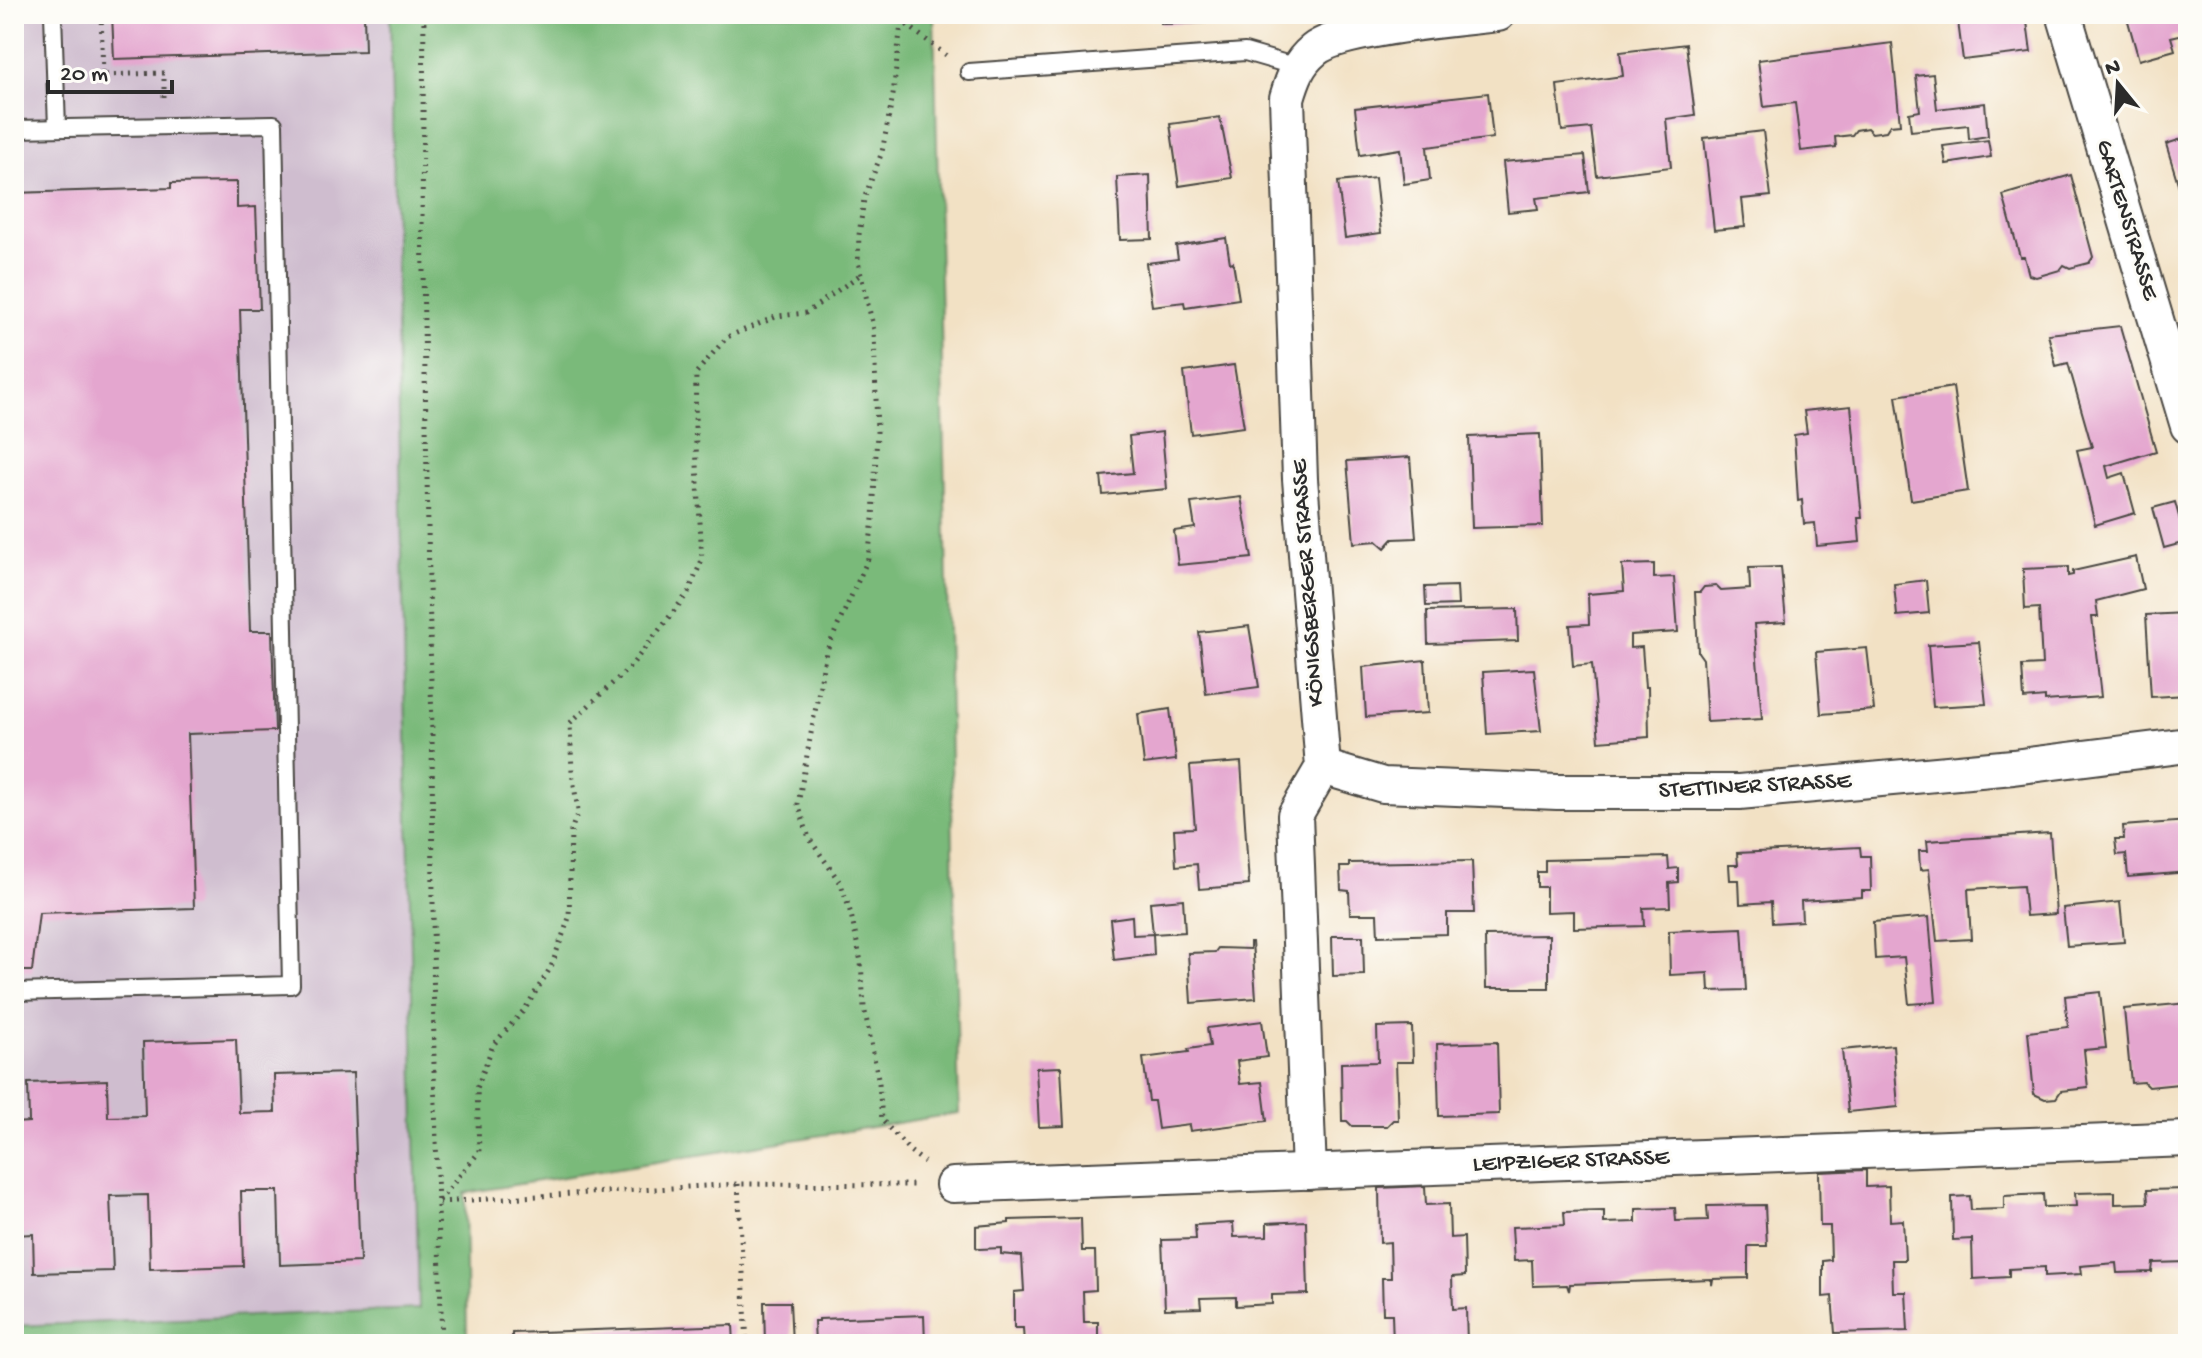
<svg xmlns="http://www.w3.org/2000/svg" width="2202" height="1358" font-family="'Gochi Hand',sans-serif">
	<rect width="100%" height="100%" fill="#fdfcf7"/>
	<filter id="ink" filterUnits="userSpaceOnUse"><feTurbulence type="fractalNoise" baseFrequency=".0125" numOctaves="2"/><feDisplacementMap in="SourceGraphic" scale="16" xChannelSelector="R" yChannelSelector="G"/><feConvolveMatrix kernelMatrix="1 2 1 2 8 2 1 2 1" color-interpolation-filters="sRGB"/></filter>
	<filter id="wash" filterUnits="userSpaceOnUse"><feTurbulence type="fractalNoise" baseFrequency=".006" numOctaves="4" result="noise"/><feDisplacementMap in="SourceGraphic" scale="32" xChannelSelector="R" yChannelSelector="G"/><feGaussianBlur stdDeviation="1.8" result="paint"/><feColorMatrix in="noise" values="0 0 0 0 0 0 0 0 0 0 0 0 0 0 0 0 0 1.4 0 .05"/><feComposite in="paint" operator="in"/></filter>
	<g filter="url(#wash)">
		<rect width="100%" height="100%" fill="#f2e1c4"/>
		<polygon fill="#cfbdcf" points="14,14 390,14 419,1310 14,1326"/>
		<polygon fill="#7aba7a" stroke="#527252" stroke-width="2" points="390,14 934,14 959,1113 465,1193 467,1344 14,1344 14,1326 419,1309"/>
		<g id="blocks">
			<g fill="#e4a6cf">
				<polygon points="112,14 364,14 365,51 114,59"/>
				<polygon points="1161,14 1206,14 1207,23 1161,24"/>
				<polygon points="1957,14 2026,14 2031,52 1963,60"/>
				<polygon points="2126,14 2188,14 2188,33 2171,37 2175,50 2139,60"/>
				<polygon points="1892,43 1900,124 1890,125 1886,131 1872,133 1867,128 1856,130 1852,135 1835,137 1836,147 1801,151 1795,103 1764,107 1758,60"/>
				<polygon points="1686,44 1695,115 1666,119 1671,167 1597,176 1591,128 1562,131 1557,85 1623,76 1620,52"/>
				<polygon points="1933,74 1937,109 1985,103 1988,136 1969,139 1968,125 1911,131 1909,113 1920,111 1916,76"/>
				<polygon points="1488,93 1493,138 1427,147 1430,180 1404,184 1400,149 1360,155 1355,108"/>
				<polygon points="1220,117 1232,178 1179,186 1170,124"/>
				<polygon points="1763,131 1771,196 1742,199 1745,227 1714,230 1704,138"/>
				<polygon points="2188,137 2188,198 2183,200 2166,144"/>
				<polygon points="1988,140 1991,157 1946,164 1943,146"/>
				<polygon points="1585,155 1589,192 1536,198 1538,209 1508,212 1503,162"/>
				<polygon points="1150,175 1152,239 1120,240 1117,177"/>
				<polygon points="2071,175 2093,257 2089,263 2070,268 2064,265 2060,270 2036,277 2029,275 2024,257 2020,257 2003,195"/>
				<polygon points="1375,178 1381,233 1345,238 1338,182"/>
				<polygon points="237,182 237,208 256,207 260,309 240,309 250,631 272,631 275,731 188,734 194,908 39,913 32,971 14,971 14,193 171,188 171,183"/>
				<polygon points="1226,238 1230,263 1233,262 1239,299 1185,307 1184,302 1152,306 1146,263 1178,259 1176,246"/>
				<polygon points="2120,326 2156,451 2106,466 2109,478 2124,473 2135,513 2095,525 2077,450 2092,447 2068,363 2056,366 2048,334"/>
				<polygon points="1234,365 1244,427 1191,434 1184,372"/>
				<polygon points="1953,387 1968,491 1911,500 1896,396"/>
				<polygon points="1851,406 1862,518 1858,518 1860,542 1817,546 1815,523 1804,524 1802,500 1798,501 1794,435 1807,433 1804,411"/>
				<polygon points="1162,432 1167,489 1103,495 1101,476 1133,473 1129,436"/>
				<polygon points="1540,434 1543,526 1472,528 1469,437"/>
				<polygon points="1410,457 1416,538 1393,539 1385,548 1377,541 1354,543 1347,461"/>
				<polygon points="1241,497 1252,558 1178,565 1174,531 1195,528 1191,503"/>
				<polygon points="2175,502 2186,542 2164,548 2153,508"/>
				<polygon points="2136,557 2143,589 2096,601 2098,617 2092,617 2101,697 2045,701 2045,697 2024,699 2022,666 2042,665 2039,608 2025,609 2023,569 2068,567 2068,576 2073,575 2073,571"/>
				<polygon points="1654,564 1654,578 1674,577 1678,632 1630,635 1630,648 1642,647 1645,687 1648,687 1649,737 1599,741 1592,664 1573,666 1570,625 1589,624 1588,594 1624,591 1622,565"/>
				<polygon points="1781,567 1786,622 1754,624 1762,719 1707,722 1703,659 1698,652 1695,592 1700,592 1704,587 1716,586 1721,591 1750,589 1749,568"/>
				<polygon points="1926,580 1929,613 1897,616 1894,584"/>
				<polygon points="1457,586 1458,605 1426,606 1425,587"/>
				<polygon points="1517,609 1518,641 1428,644 1427,611"/>
				<polygon points="2185,613 2185,616 2188,616 2188,695 2151,697 2146,615"/>
				<polygon points="1249,626 1259,687 1206,694 1199,632"/>
				<polygon points="1979,642 1986,704 1933,707 1928,645"/>
				<polygon points="1867,648 1874,710 1821,714 1816,652"/>
				<polygon points="1425,660 1428,713 1366,717 1363,667"/>
				<polygon points="1534,669 1541,731 1487,734 1483,672"/>
				<polygon points="1170,709 1176,760 1144,764 1138,714"/>
				<polygon points="1241,762 1249,885 1199,889 1197,864 1176,866 1174,829 1195,828 1190,766"/>
				<polygon points="2188,821 2188,872 2128,877 2126,854 2117,855 2115,839 2124,839 2123,826"/>
				<polygon points="2050,833 2056,914 2026,916 2023,886 1968,889 1971,939 1937,941 1929,869 1920,870 1919,851 1928,851 1927,841"/>
				<polygon points="1860,847 1861,856 1870,856 1871,891 1862,891 1862,897 1801,901 1802,921 1772,923 1771,902 1740,904 1739,880 1730,880 1729,865 1738,865 1737,853"/>
				<polygon points="1668,857 1669,869 1678,868 1678,882 1669,883 1670,907 1643,908 1644,926 1574,928 1574,911 1546,912 1546,887 1537,887 1537,872 1545,872 1545,860"/>
				<polygon points="1472,861 1474,913 1447,913 1447,934 1378,936 1377,914 1350,914 1349,891 1341,890 1340,867 1349,867 1349,863"/>
				<polygon points="1183,899 1185,932 1153,934 1150,902"/>
				<polygon points="2120,902 2124,942 2067,946 2063,908"/>
				<polygon points="1132,916 1133,935 1153,934 1154,955 1114,960 1110,919"/>
				<polygon points="1929,917 1936,1002 1909,1004 1904,957 1875,959 1873,922"/>
				<polygon points="1742,928 1746,990 1709,991 1708,973 1670,975 1669,931"/>
				<polygon points="1549,935 1549,988 1486,988 1485,936"/>
				<polygon points="1332,936 1363,936 1364,975 1333,976"/>
				<polygon points="1250,942 1252,942 1256,998 1191,1003 1188,953 1215,952 1218,948 1250,949"/>
				<polygon points="2100,992 2106,1048 2084,1050 2088,1088 2061,1091 2056,1098 2045,1099 2034,1094 2028,1032 2068,1027 2065,996"/>
				<polygon points="2188,1003 2188,1083 2149,1087 2144,1082 2131,1083 2124,1009"/>
				<polygon points="1262,1021 1267,1057 1237,1061 1240,1084 1262,1082 1267,1121 1190,1131 1189,1125 1158,1129 1154,1101 1149,1101 1143,1058 1189,1052 1188,1049 1210,1046 1207,1028"/>
				<polygon points="1412,1026 1413,1062 1396,1062 1398,1120 1393,1120 1387,1126 1352,1126 1347,1121 1342,1121 1341,1063 1378,1062 1377,1027"/>
				<polygon points="236,1039 239,1113 275,1112 274,1075 353,1073 360,1262 280,1265 278,1191 241,1191 243,1266 150,1269 148,1195 110,1196 113,1271 34,1273 33,1234 14,1235 14,1123 29,1122 28,1083 107,1080 108,1117 145,1116 143,1042"/>
				<polygon points="1497,1042 1499,1114 1439,1116 1437,1044"/>
				<polygon points="1893,1045 1898,1107 1848,1112 1842,1050"/>
				<polygon points="1061,1067 1064,1126 1039,1127 1036,1068"/>
				<polygon points="1866,1170 1866,1187 1889,1186 1890,1221 1903,1220 1905,1260 1892,1260 1893,1292 1906,1292 1908,1331 1835,1333 1832,1296 1823,1297 1823,1261 1831,1260 1830,1226 1820,1226 1819,1172"/>
				<polygon points="1425,1186 1426,1205 1449,1204 1450,1238 1464,1237 1465,1276 1452,1277 1453,1309 1466,1308 1467,1344 1393,1344 1392,1314 1383,1314 1382,1278 1391,1278 1390,1242 1380,1243 1379,1188"/>
				<polygon points="2186,1189 2188,1262 2153,1263 2152,1272 2117,1273 2116,1263 2080,1266 2081,1274 2045,1276 2045,1267 2009,1269 2009,1277 1973,1279 1972,1239 1953,1240 1952,1197 1970,1196 1971,1210 2004,1209 2004,1196 2043,1194 2044,1207 2076,1206 2075,1193 2115,1192 2115,1204 2148,1203 2147,1190"/>
				<polygon points="1765,1205 1767,1246 1748,1246 1748,1278 1713,1279 1712,1285 1711,1279 1570,1284 1569,1291 1567,1285 1533,1286 1532,1260 1514,1261 1512,1227 1565,1225 1564,1212 1604,1211 1604,1223 1636,1222 1636,1209 1675,1208 1676,1221 1708,1220 1707,1206"/>
				<polygon points="1081,1218 1082,1251 1095,1251 1096,1290 1083,1291 1084,1322 1098,1322 1098,1344 1024,1344 1023,1328 1014,1328 1014,1292 1024,1291 1022,1256 1001,1254 1001,1248 979,1249 976,1247 976,1226 1009,1223 1009,1220"/>
				<polygon points="1306,1221 1308,1294 1272,1295 1272,1304 1236,1306 1236,1297 1200,1298 1201,1308 1165,1309 1162,1240 1196,1239 1195,1225 1233,1223 1234,1237 1267,1236 1267,1223"/>
				<polygon points="764,1302 790,1302 792,1344 765,1344"/>
				<polygon points="924,1315 925,1344 815,1344 814,1321 819,1321 819,1319"/>
				<polygon points="733,1325 734,1344 512,1344 512,1333"/>
			</g>
		</g>
	</g>
	<g filter="url(#ink)">
		<use href="#blocks" fill-opacity="0" stroke="#494642" stroke-width="2"/>
		<g fill="none" stroke-linecap="round" stroke-linejoin="round">
			<g stroke="#494642" stroke-width="20">
				<g id="lane">
					<polyline points="53,14 57,128"/>
					<polyline points="969,72 1245,52 1297,67"/>
					<polyline points="14,129 274,124 291,985 14,992"/>
				</g>
			</g>
			<g stroke="#494642" stroke-width="38">
				<g id="street">
					<polyline points="2064,14 2188,426"/>
					<polyline points="1323,767 1383,785 1557,792 1739,792 2013,767 2188,745"/>
					<path d="M1309 1172 1295 815 1323 767 1300 479 1287 98C1293 78 1298 63 1314 50 1339 28 1459 19 1498 14"/>
					<polyline points="953,1185 2188,1139"/>
				</g>
			</g>
			<g stroke="#494642" stroke-width="5" stroke-dasharray="2 6" stroke-linecap="butt">
				<polyline points="101,14 103,75 164,73 164,98"/>
				<polyline points="424,14 422,220 432,733 434,1070 442,1344"/>
				<polyline points="581,14 621,14"/>
				<polyline points="877,14 902,21 946,55"/>
				<polyline points="902,14 893,95 882,152 864,199 859,235 858,262 874,330 877,432 873,519 868,559 826,652 798,804 809,838 841,884 851,914 861,962 864,1007 879,1083 882,1120 910,1151 924,1162"/>
				<polyline points="738,1184 747,1344"/>
				<polyline points="439,1201 479,1152 477,1088 493,1045 525,1009 551,967 569,918 571,831 578,811 572,772 570,723 630,667 688,593 702,560 695,426 696,373 727,337 778,316 806,313 861,274"/>
				<polyline points="439,1202 738,1184 916,1185"/>
			</g>
			<use href="#lane" stroke="#fff" stroke-width="16"/>
			<use href="#street" stroke="#fff" stroke-width="34"/>
		</g>
	</g>
	<g text-anchor="middle" dominant-baseline="central" stroke-width="6" stroke-linejoin="round" paint-order="stroke">
		<g font-size="24" fill="#2b2b2b" stroke="#fdfcf7">
			<text transform="translate(2126 220) rotate(73)">GARTENSTRASSE</text>
			<text transform="translate(1309 583) rotate(-94)">KÖNIGSBERGER STRASSE</text>
			<text transform="translate(1755 787) rotate(-3)">STETTINER STRASSE</text>
			<text transform="translate(1571 1162) rotate(-2)">LEIPZIGER STRASSE</text>
		</g>
	</g>
	<rect width="2202" height="1358" fill="none" stroke="#fdfcf7" stroke-width="48"/>
	<g transform="translate(2118 84) rotate(342)" stroke="#fdfcf7" stroke-width="6" paint-order="stroke">
	<path d="M0-6L14 30L0 20L-14 30Z" fill="#2b2b2b"/>
	<text y="-12" font-size="22" font-weight="bold" text-anchor="middle" fill="#2b2b2b">N</text>
	</g>
	<path d="M48 80v12h124v-12" fill="none" stroke="#2b2b2b" stroke-width="4"/>
	<text x="60" y="80" font-size="24" fill="#2b2b2b" stroke="#fdfcf7" stroke-width="6" paint-order="stroke">20 m</text>
</svg>
